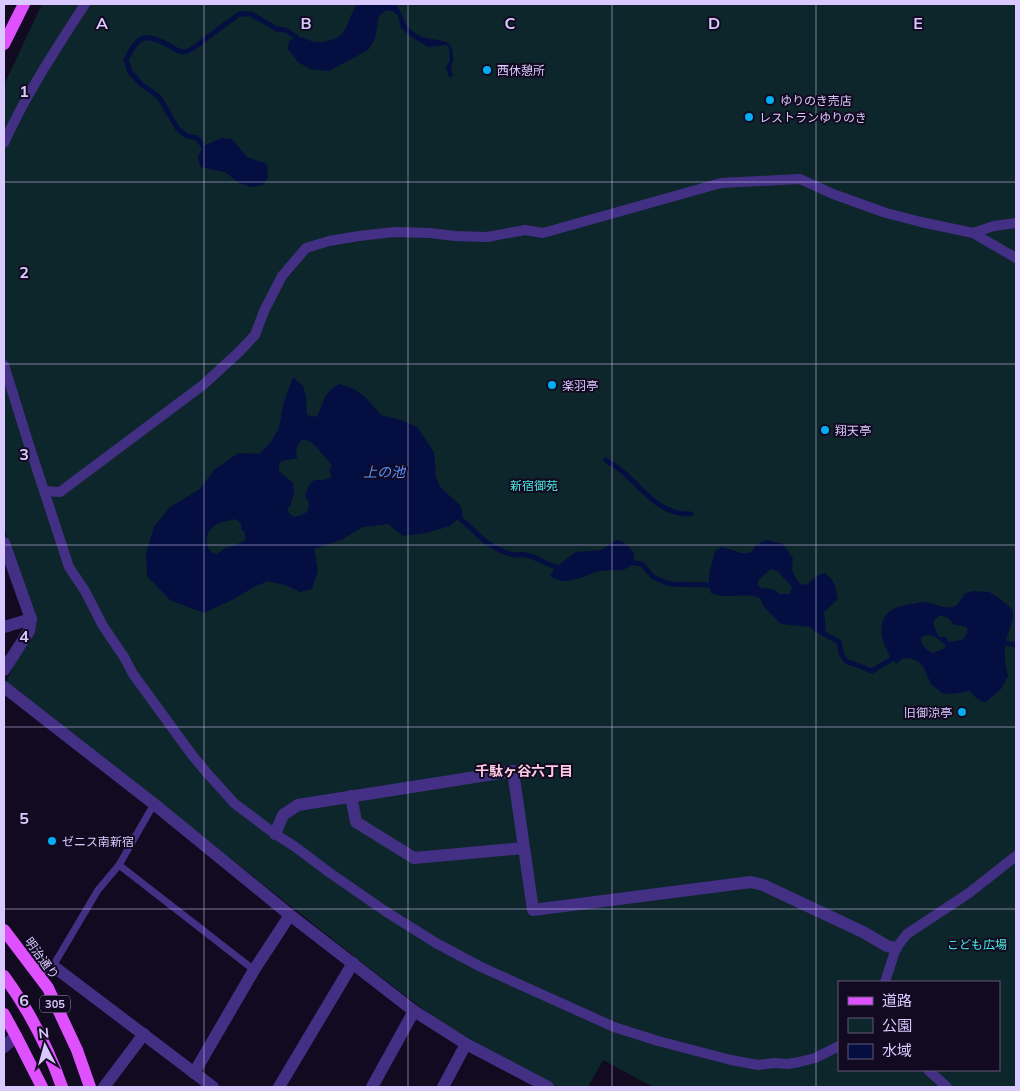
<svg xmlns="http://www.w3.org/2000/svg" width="1020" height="1091" font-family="Mulish,'Noto Sans JP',sans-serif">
	<rect width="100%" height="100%" fill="#120a20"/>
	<path fill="#0d262b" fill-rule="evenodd" d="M42 4H1016V1087H653L603 1060 588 1087H557L506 1060 440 1022 373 971 6 682 35 621 4 529V85ZM839 982H999V1070H839Z"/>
	<g fill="#040e40" fill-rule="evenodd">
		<path d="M357 4H395C402 10 402 20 409 28 413 32 421 37 426 38 438 41 452 38 453 55 453 60 454 62 451 66L453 76 449 77 446 67 450 61 449 47 446 45 428 47 410 36 401 28 398 15 390 10 385 11 379 16 375 39 368 50 329 71 310 69 298 62 288 49 289 41C302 33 302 39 315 42 323 43 334 40 341 35 347 30 351 12 357 4Z"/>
		<polygon points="222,138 232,139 247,157 267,164 268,177 263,185 253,187 239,183 225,172 200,167 198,157 203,146"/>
		<path d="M293 377 303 386 306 397 307 415 316 417C321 411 320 408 323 402 326 393 332 388 339 384L354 389 366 398 381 415 404 421 417 427 434 452 436 477 440 487 461 506 463 515 450 526 426 533 403 536 388 524 363 527 341 540 314 549 318 571 312 589 300 592 285 585 268 581 254 587 234 599 204 613 170 600 147 576 146 553 154 527 170 507 200 489 213 471 238 453 259 454 271 442 279 428 283 405ZM302 440C306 440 307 440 311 442 315 445 329 461 332 466L329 471 332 477C315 486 315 470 305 495L309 503 307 512 299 516 294 517 289 513 287 508 291 505V501L294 495 293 483 279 471V466L281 461 297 458C296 451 296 444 302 440ZM235 519 241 523V529L245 533V541L224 549 217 554C205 553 203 535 212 528 218 522 227 521 235 519Z"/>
		<path d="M616 540C625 541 629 547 634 553V563C621 575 615 568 600 571 583 575 567 588 550 576L556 567 576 552 602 550Z"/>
		<path d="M766 540 783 544 793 559 792 571 798 582 804 585 808 584 816 576 824 573C836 580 835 587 838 599L824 612 826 630 816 633 810 627 781 624 764 607 760 598C743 592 728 600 711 593 706 578 711 564 716 550L722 547C732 549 742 556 752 552L756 545ZM771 569 777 571 791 585 792 588 789 594H780C773 588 769 589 761 588L758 585V580Z"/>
		<path d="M972 591 989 592 999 598 1012 609 1013 615 1012 622 1005 643V661L1008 676 1001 689 986 702C978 701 975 697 970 691L951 694 942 693 931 684 924 668 918 661 909 658 902 659 896 664C879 643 871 611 906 605 912 604 919 602 925 602 935 603 942 609 952 607 960 605 960 599 965 594 966 593 971 592 972 591ZM939 616C946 616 949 617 953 624 958 626 963 625 967 628V633L962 640 949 642 945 637H940C936 634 936 628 933 624L935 619ZM929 635 934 636 945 644V648L933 653C926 650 921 645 921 638L924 636Z"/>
	</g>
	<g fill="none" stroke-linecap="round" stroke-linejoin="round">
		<g stroke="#040e40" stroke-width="5">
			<path d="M203 146 197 138 187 136 178 129 159 97 141 84 130 72 126 60C138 36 143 32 168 45 172 47 177 51 182 52 187 52 192 49 196 46L239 14H251L277 29 286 30 296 37"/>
			<path d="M606 460C611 464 617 467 622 471 644 490 659 515 691 514"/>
			<path d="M459 518C469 525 477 535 486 542 494 547 505 554 515 555 519 555 522 554 526 555 537 557 545 564 556 567"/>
			<polyline points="634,563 642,564 653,577 670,584 709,585"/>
			<polyline points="821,632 839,642 841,653 846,661 872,671 892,659 894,654"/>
			<polyline points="1001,641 1005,643 1016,645"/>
		</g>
		<g stroke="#433085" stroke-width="7">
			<polyline points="119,865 254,970"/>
			<polyline points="53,966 98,890 119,865 154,804"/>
		</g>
		<g stroke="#433085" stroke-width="10">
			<path d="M4 143C26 94 56 49 85 4"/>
			<polyline points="973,233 994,226 1016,223"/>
			<polyline points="4,365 29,445 69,567 85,591 103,626 124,657 133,674 192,755 207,773 234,803 275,834 294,846 330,873 385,911 436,943 481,967 614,1027 658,1041 731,1060 758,1065 774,1063 788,1064 799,1062 815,1058 839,1046"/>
			<polyline points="45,491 60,492 203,385 239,352 255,335 264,311 282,276 306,248 329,241 359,236 394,232 430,233 455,236 487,237 525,230 543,233 721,183 800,179 833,194 886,213 921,222 973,233 1016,258"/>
			<polyline points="885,982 896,948 907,934 969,893 1016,856"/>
			<polyline points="928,1070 947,1087"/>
		</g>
		<g stroke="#433085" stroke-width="12">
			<polyline points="4,543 31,619 4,627"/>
			<polyline points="4,670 29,631 31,619"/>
			<polyline points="4,687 154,804 290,915 414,1011 466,1044 548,1087"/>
			<polyline points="351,796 356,822 414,858 524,848"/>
			<polyline points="275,834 283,815 298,805 513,771 533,910 751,882 763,885 863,932 887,946 896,948"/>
			<polyline points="32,967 48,968 53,966 213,1087"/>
			<polyline points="4,1047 16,1036"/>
			<polyline points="194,1073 254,970 290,915"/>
			<polyline points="104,1087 144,1034"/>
			<polyline points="279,1087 353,963"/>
			<polyline points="372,1087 414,1011"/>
			<polyline points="443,1087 466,1044"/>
		</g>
		<g stroke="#df50ff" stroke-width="12">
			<polyline points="4,44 24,4"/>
			<polyline points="4,930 48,988 77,1050 90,1087"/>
			<path d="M4 976C29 1010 48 1047 62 1087"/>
			<polyline points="4,1014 16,1036 42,1087"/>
		</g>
	</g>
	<path fill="none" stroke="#dac9ff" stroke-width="1" stroke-opacity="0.55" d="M204 4V1087M408 4V1087M612 4V1087M816 4V1087M4 182H1016M4 364H1016M4 545H1016M4 727H1016M4 909H1016"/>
	<g fill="#00aef4" stroke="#120a20" stroke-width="2">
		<circle cx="487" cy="70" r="5"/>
		<circle cx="770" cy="100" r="5"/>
		<circle cx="749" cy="117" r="5"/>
		<circle cx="552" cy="385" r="5"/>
		<circle cx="825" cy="430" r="5"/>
		<circle cx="962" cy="712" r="5"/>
		<circle cx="52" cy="841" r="5"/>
	</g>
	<g text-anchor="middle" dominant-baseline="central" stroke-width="4" stroke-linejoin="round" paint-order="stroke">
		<rect fill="#120a20" stroke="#9e90bc" stroke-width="1" x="40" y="995.5" width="30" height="17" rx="4"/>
		<g font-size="11" font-weight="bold" fill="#dac9ff">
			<text x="55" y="1004">305</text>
		</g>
		<g font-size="12" fill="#dac9ff" stroke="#120a20" text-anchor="start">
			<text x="497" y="70">西休憩所</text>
			<text x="780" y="100">ゆりのき売店</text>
			<text x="759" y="117">レストランゆりのき</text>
			<text x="562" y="385">楽羽亭</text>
			<text x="835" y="430">翔天亭</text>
			<text x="952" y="712" text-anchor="end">旧御涼亭</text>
			<text x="62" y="841">ゼニス南新宿</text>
		</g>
		<g font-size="12" fill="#49ebe1" stroke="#120a20">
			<text x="534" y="485">新宿御苑</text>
			<text x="977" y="944">こども広場</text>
		</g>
		<g font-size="12" fill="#dac9ff" stroke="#120a20">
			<text transform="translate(42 958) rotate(54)">明治通り</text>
		</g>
		<g font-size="14" font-style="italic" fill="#5792ff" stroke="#120a20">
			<text x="384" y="472">上の池</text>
		</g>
		<g font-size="14" font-weight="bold" fill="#ffcbe3" stroke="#120a20">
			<text x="524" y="771">千駄ヶ谷六丁目</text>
		</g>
	</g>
	<g font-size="16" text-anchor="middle" font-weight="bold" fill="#dac9ff" stroke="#120a20" stroke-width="4" stroke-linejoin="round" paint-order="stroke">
		<text x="102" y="29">A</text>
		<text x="306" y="29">B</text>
		<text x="510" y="29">C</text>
		<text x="714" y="29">D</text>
		<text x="918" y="29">E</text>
		<text x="24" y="97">1</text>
		<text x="24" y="278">2</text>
		<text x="24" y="460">3</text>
		<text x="24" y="642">4</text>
		<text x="24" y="824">5</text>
		<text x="24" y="1006">6</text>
	</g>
	<rect width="1020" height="1091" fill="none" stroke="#dac9ff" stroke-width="10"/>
	<rect x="838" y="981" width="162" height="90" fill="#120a20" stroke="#625679"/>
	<rect x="848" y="997" width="25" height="8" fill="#df50ff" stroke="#625679"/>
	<text x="882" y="1006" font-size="15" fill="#dac9ff">道路</text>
	<rect x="848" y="1018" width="25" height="15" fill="#0d262b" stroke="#625679"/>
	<text x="882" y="1031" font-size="15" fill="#dac9ff">公園</text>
	<rect x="848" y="1044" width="25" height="15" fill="#040e40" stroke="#625679"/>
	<text x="882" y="1056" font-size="15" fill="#dac9ff">水域</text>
	<g transform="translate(45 1046) rotate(354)" stroke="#120a20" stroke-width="4" paint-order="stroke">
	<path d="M0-4L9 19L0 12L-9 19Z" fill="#dac9ff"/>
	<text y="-8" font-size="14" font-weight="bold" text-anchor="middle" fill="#dac9ff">N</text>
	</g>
</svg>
